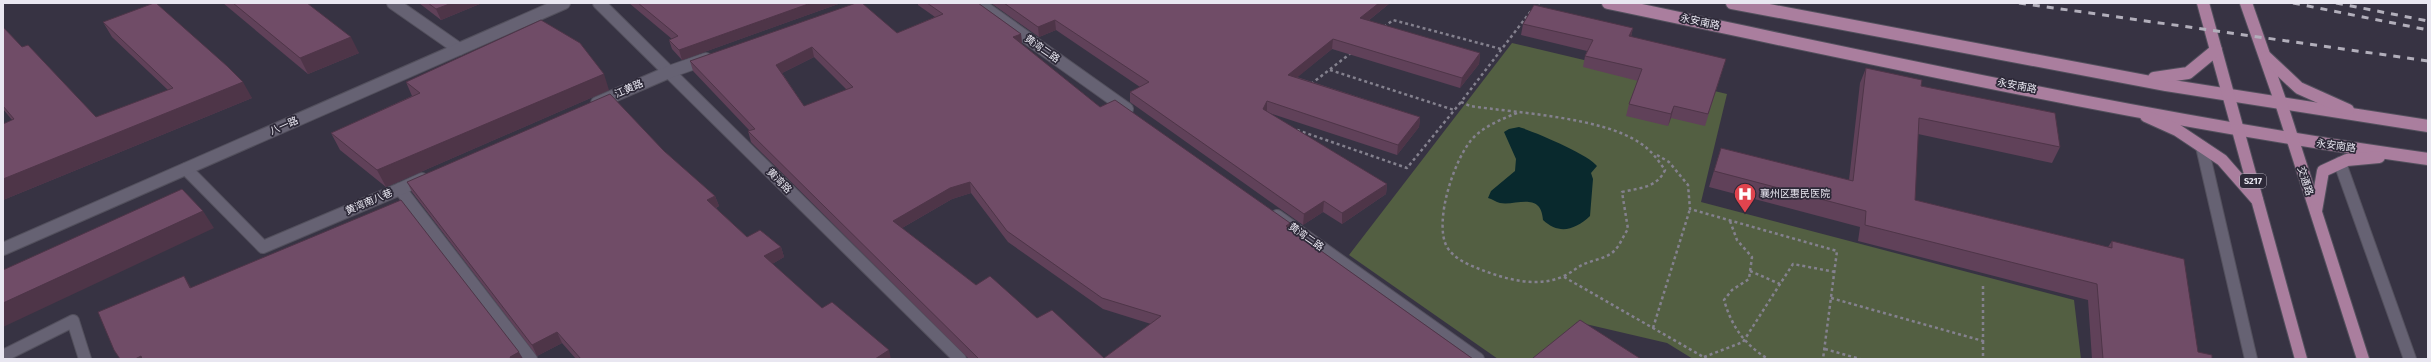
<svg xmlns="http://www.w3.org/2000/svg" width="2431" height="362" font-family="'Fira Sans','Noto Sans SC',sans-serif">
	<rect width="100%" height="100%" fill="#373343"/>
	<polygon fill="#535f42" points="1512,43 1727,94 1701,202 2074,300 2081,359 1693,359 1667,343 1577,322 1539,359 1498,359 1349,255"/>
	<path fill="#09292d" d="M1519 127C1533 131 1590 155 1597 166L1591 173 1593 179 1590 216C1575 230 1559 235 1543 220 1541 191 1516 206 1500 203 1496 202 1492 199 1488 198L1491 191 1515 171 1516 159 1504 132 1509 129Z"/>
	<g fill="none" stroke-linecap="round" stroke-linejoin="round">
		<g stroke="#53505d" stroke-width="14">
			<g id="minor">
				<polyline points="393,3 459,49"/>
				<polyline points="599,3 960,359"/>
				<polyline points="978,3 1127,109"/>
				<polyline points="597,103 669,72 706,59"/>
				<polyline points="2202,147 2251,359"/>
				<polyline points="2340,163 2410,359"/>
				<polyline points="186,169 263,247 400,189 531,359"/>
				<polyline points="400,189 422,179"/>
				<polyline points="1277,216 1478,359"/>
				<polyline points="3,249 564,3"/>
				<polyline points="3,356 73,321 85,359"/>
			</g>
		</g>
		<g stroke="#53505d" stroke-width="14">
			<g id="major">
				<path d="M1608 3C1880 60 2153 121 2428 159"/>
				<polyline points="1732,3 2166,85 2428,126"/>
				<polyline points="2203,3 2301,359"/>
				<polyline points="2246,3 2282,106 2363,359"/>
				<polyline points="2266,57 2299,88 2348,110"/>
				<polyline points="2154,78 2188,73 2216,50"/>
				<polyline points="2146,116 2177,130 2222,160 2257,200"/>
				<polyline points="2316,211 2323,171 2347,160 2379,157"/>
			</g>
		</g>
		<g stroke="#84818e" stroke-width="2.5" stroke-dasharray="3 3" stroke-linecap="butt">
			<polyline points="1534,8 1539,3"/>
			<polyline points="1384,27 1393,20 1501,49"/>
			<polyline points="1330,70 1454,110"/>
			<polyline points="1311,84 1351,53"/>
			<path d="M1517 113C1502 119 1487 125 1475 136 1455 155 1433 222 1447 247 1454 259 1469 265 1482 270 1508 280 1538 288 1564 276 1571 273 1576 268 1582 265 1592 260 1605 259 1613 252 1620 246 1623 236 1628 229L1622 192C1639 188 1657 188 1665 170 1658 160 1651 150 1640 143 1602 117 1517 113 1470 106L1461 102 1531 11"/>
			<polyline points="1297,130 1407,168 1461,102"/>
			<polyline points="1657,155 1669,162 1688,185 1690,209 1837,251 1823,359"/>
			<path d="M1730 221 1737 240 1752 257 1749 279 1732 290 1724 300C1732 327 1744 344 1768 359"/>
			<polyline points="1750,271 1780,284 1793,264 1835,272"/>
			<polyline points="1564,277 1707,359"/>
			<polyline points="1831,298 1983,341 1983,284"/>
			<polyline points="1653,328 1690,209"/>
			<polyline points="1983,341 1983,359"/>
			<polyline points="1825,349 1860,359"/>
			<polyline points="1704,357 1743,342 1780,284"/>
		</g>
		<use href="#minor" stroke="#666273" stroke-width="12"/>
		<use href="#major" stroke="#aa7e9e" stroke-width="12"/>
		<g stroke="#b2afbb" stroke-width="3" stroke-dasharray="7 7" stroke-linecap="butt">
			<polyline points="2019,3 2428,61"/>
			<polyline points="2293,3 2428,30"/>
			<polyline points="2336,3 2428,21"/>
		</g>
	</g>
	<g fill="#604159" fill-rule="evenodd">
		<polygon points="223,3 307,3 359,53 308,74"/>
		<polygon points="419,3 482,3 441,20"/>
		<polygon points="629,3 841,3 682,60 672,49 669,40 672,39"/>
		<path d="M918 3H978L1021 34 1022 44 1100 107 1290 229 1473 359H969L751 142 748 131H750L693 71 690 61 897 33 935 17 918 5ZM814 57 847 90 804 106 782 73ZM971 193 1008 242 1103 309 1151 324 1104 358 1037 318 976 285 902 228 952 199Z"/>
		<polygon points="991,3 1390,3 1368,21 1480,53 1479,64 1460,88 1332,49 1297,77 1420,117 1419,127 1397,155 1269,113 1387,184 1386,194 1342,224 1323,212 1303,225 1130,102 1130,92 1140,87 1056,30 1039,37"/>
		<polygon points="103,22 252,98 3,200 3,124 12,120 3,109 3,27 22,47 96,117 168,90 112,37"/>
		<polygon points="1523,24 1633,28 1631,37 1722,71 1705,126 1671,118 1668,126 1626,116 1629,104 1638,81 1583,67 1585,56 1587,51 1521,35"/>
		<polygon points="1866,68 1921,86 2060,147 2052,163 1918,134 1915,200 2108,247 2112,241 2198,352 2212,359 2092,359 2088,300 1858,241 1860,227 1709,187 1721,148 1849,180 1860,83"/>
		<polygon points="406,82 609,90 386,187 340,150 331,133 412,96"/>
		<polygon points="664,151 715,196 719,206 716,208 747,237 781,247 784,257 772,264 822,308 891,359 576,359 562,343 537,356 412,192 407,182"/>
	</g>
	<g fill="#4e3548">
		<polygon points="452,3 482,3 441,20 436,9"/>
		<polygon points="811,3 841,3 682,60 679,50"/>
		<polygon points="1379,3 1390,3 1359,28 1360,18"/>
		<polygon points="1055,20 1056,30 1039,37 1038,27"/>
		<polygon points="1633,28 1630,39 1629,36"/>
		<polygon points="1021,34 1022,44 1014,48 1013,37"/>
		<polygon points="351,37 359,53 308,74 300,58"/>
		<polygon points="1333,39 1332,49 1288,85 1288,75"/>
		<polygon points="812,47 814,57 778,75 776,65"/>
		<polygon points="1480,53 1479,64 1460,88 1462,78"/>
		<polygon points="604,74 609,90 386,187 377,170"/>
		<polygon points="243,82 252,98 3,200 3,179"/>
		<polygon points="1267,101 1267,112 1263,109"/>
		<polygon points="1674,106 1671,118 1668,126 1671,114"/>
		<polygon points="1420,117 1419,127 1397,155 1398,145"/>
		<polygon points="970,182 971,193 952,199 895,232 893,221 950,188"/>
		<polygon points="1387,184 1386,194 1342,224 1342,213"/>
		<polygon points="715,196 719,206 710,210 707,200"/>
		<polygon points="1324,201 1323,212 1303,225 1304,214"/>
		<polygon points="203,211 214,228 3,327 3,303"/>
		<polygon points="1290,223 1290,234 1286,226"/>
		<polygon points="781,247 784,257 767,267 764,256"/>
		<polygon points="184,276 191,287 197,299 190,288"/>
		<polygon points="557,332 562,343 537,356 532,345"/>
		<polygon points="889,350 891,359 875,359"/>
		<polygon points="519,352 523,359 511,359 510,357"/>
		<polygon points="141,356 143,359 135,359"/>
	</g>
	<g fill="#704c67" stroke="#4e3548" fill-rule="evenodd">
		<polygon points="154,3 156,3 227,66 243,82 3,179 3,124 14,119 3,106 3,27 22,47 28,45 96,117 173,88 103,22"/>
		<polygon points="233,3 307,3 351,37 300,58"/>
		<polygon points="428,3 452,3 436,9"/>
		<polygon points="638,3 811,3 679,50 669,40 678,36"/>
		<path d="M856 3H862L897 33 943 14 927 3H978L1021 34 1013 37 1100 107 1115 100 1290 223 1286 226 1473 359H979L748 131 755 129 690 61ZM812 47 853 87 804 106 776 65ZM970 182 1007 231 1102 298 1161 316 1104 358 1052 310 1037 318 990 276 976 285 893 221 950 188Z"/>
		<polygon points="1004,3 1379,3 1360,18 1480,53 1462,78 1333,39 1288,75 1420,117 1398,145 1267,101 1263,109 1387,184 1342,213 1324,201 1304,214 1130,92 1149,82 1055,20 1038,27"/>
		<polygon points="1534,5 1633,28 1629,36 1726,59 1708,114 1674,106 1671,114 1629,104 1642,69 1585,56 1593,40 1523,24"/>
		<polygon points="541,20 580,43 604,74 377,170 331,133 420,93 406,82"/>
		<polygon points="1866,68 1922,80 1921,86 2055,113 2060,147 1919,118 1915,200 2112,248 2112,241 2184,259 2198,352 2212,355 2212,359 2103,359 2097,284 1865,225 1866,211 1714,171 1721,148 1853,181"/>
		<polygon points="610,94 664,151 715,196 707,200 747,237 760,230 781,247 764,256 822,308 832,302 889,350 875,359 581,359 557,332 532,345 407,182"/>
		<polygon points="182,189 203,211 3,303 3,270"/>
		<polygon points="401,200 519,352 510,357 511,359 142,359 141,356 135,359 120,359 114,350 98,312 184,276 190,288"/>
		<polygon points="1580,320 1641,359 1534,359 1533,358"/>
	</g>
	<defs>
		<g id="hospital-pin" transform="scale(1.15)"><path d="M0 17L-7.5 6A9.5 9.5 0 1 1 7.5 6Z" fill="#e0444e" stroke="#2d2938"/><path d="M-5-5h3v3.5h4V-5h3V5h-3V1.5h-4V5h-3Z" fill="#fff"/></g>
	</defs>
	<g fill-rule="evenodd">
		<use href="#hospital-pin" x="1745" y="194"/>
	</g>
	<g text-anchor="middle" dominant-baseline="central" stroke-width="3.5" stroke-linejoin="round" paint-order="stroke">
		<rect fill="#2d2938" stroke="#b1aeba" stroke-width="1" x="2240" y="174" width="26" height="14" rx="3"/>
		<g font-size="9" font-weight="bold" fill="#e9e7f1">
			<text x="2253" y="181">S217</text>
		</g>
		<g font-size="10" fill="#e9e7f1" stroke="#2d2938">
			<text transform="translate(1700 22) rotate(12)">永安南路</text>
			<text transform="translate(1042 49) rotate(35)">黄湾二路</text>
			<text transform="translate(2017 86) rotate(11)">永安南路</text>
			<text transform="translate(629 89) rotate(-24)">江黄路</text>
			<text transform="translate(284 126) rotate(-24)">八一路</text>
			<text transform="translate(2336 146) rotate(8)">永安南路</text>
			<text transform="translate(779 181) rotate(45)">黄湾路</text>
			<text transform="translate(2305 181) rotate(72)">交通路</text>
			<text transform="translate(369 202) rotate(-23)">黄湾南八巷</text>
			<text transform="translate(1306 237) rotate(35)">黄湾二路</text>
		</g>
		<g font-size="10" fill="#e9e7f1" stroke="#2d2938" text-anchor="start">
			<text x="1760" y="194">襄州区惠民医院</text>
		</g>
	</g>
	<rect width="2431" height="362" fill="none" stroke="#e9e7f1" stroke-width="8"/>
</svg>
